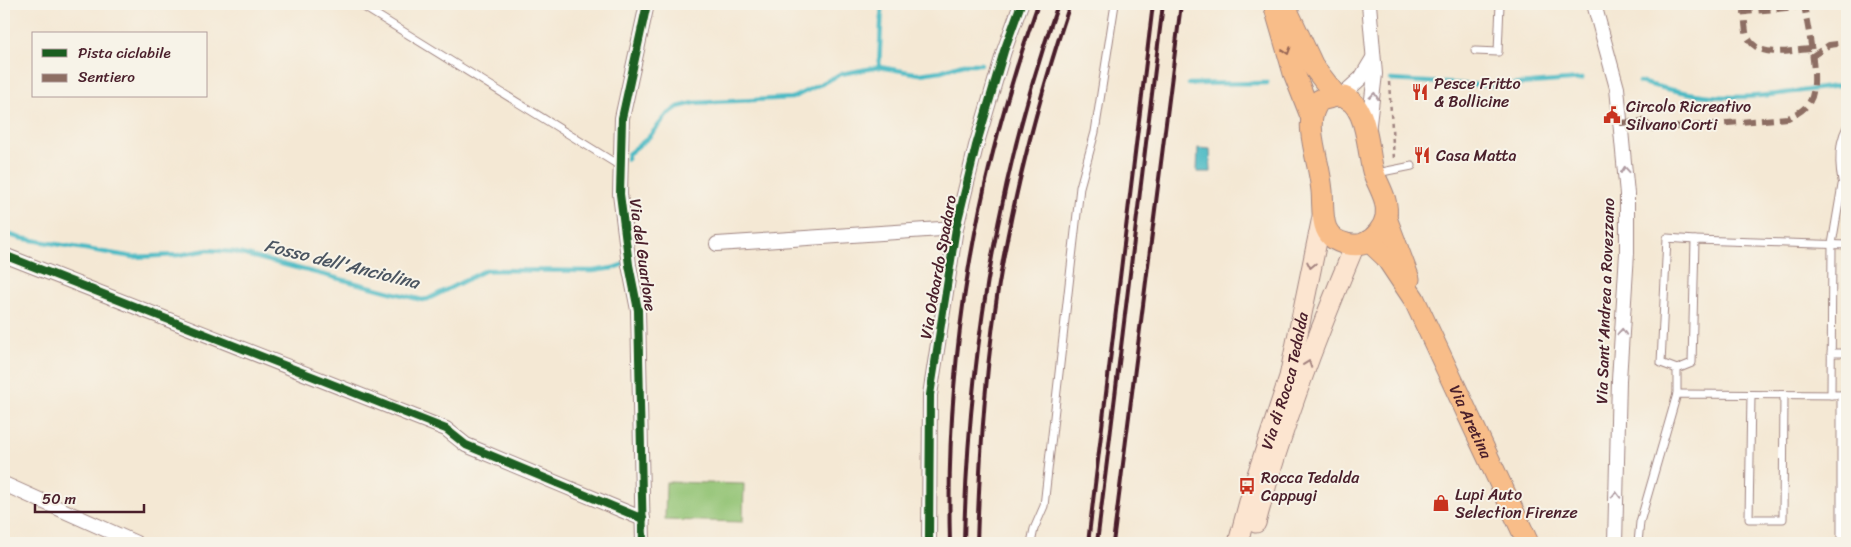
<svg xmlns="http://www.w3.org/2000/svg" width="1851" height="547" font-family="Sriracha,sans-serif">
	<rect width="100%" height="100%" fill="#f7f3e8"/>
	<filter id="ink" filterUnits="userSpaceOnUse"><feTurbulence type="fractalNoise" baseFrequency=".02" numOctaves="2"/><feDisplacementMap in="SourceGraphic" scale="10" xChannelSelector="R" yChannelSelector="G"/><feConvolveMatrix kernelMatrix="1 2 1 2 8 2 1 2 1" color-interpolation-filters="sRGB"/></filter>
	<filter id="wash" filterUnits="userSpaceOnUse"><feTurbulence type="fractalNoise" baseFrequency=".0096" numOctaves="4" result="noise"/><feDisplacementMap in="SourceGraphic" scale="20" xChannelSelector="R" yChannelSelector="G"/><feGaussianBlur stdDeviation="1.12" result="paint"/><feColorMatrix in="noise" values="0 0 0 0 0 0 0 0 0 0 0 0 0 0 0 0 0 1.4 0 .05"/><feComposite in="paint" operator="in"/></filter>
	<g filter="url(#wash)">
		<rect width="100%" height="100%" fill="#f4e8d4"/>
		<polygon fill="#92c373" stroke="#6e714f" points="666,482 744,484 743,522 665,520"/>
		<polygon fill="#4cbac4" stroke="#4b6c78" points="1198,148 1210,149 1211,172 1197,172"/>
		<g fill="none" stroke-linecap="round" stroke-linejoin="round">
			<g stroke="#4cbac4" stroke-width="4.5">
				<polyline points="879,67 882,4"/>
				<polyline points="1391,80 1496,86 1582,79"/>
				<path d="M1639 82C1662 88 1686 94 1710 96 1756 100 1802 90 1847 85"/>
				<polyline points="1189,84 1267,83"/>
				<polyline points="627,159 628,154 648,138 667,115 678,107 694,103 792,98 841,74 879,67 920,74 941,71 963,64 981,64"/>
				<polyline points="4,233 20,238 133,257 179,255 208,250 234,252 422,300 428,299 486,270 593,271 613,268 627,263"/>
			</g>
		</g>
	</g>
	<g filter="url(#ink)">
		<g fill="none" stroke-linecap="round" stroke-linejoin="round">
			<g stroke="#9f8480" stroke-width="9">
				<g id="lane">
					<polyline points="359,4 620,166"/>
					<polyline points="1475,51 1498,52 1500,4"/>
					<path d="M1847 127C1836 147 1839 177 1847 197"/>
					<polyline points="1377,173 1412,166"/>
					<polyline points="1831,353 1847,353"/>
					<polyline points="1677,369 1661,363 1667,238 1695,240"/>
					<polyline points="1677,394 1677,369 1692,363 1695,240 1847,245"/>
					<polyline points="1751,395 1749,519 1783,519 1784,395"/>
					<polyline points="1831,395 1832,244 1842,185"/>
					<polyline points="1031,543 1034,529 1044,506 1080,187 1095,132 1115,4"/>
					<polyline points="1638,543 1640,522 1677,394 1847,395"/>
					<polyline points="1841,543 1841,395"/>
				</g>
			</g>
			<g stroke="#9f8480" stroke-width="16">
				<g id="street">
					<polyline points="1594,4 1617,88 1627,194 1627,253 1619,380 1615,543"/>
					<polyline points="1341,96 1361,78 1373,58"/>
					<polyline points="1368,132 1375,74 1369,4"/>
					<polyline points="717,244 956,228"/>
					<polyline points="4,255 446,429 466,445 643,519"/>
					<polyline points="4,484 136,543"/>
					<polyline points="643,543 638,310 629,265 620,194 622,118 647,4"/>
					<polyline points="929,543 930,395 956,228 976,146 1004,51 1021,4"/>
				</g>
			</g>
			<g stroke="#9f8480" stroke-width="21">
				<g id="secondary">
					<path d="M1256 523C1281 428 1317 335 1355 245"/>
					<path id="s1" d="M1238 543 1253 487 1289 377 1322 217"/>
				</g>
			</g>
			<g stroke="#9f8480" stroke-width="23">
				<g id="primary">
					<polyline points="1274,4 1294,73 1311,116"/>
					<polyline points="1284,4 1313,66 1336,96"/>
					<path d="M1336 96C1368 96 1367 149 1373 171 1378 186 1389 200 1386 217 1384 227 1375 239 1365 243 1360 246 1353 245 1347 244 1318 238 1324 212 1322 191 1321 181 1319 171 1317 162 1313 141 1305 117 1320 100Z"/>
					<polyline points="1386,218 1409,279"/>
					<path id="s2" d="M1369 241 1386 257 1414 299 1528 543"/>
				</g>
			</g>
			<polyline stroke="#9f8480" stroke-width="2.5" stroke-dasharray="4 4" stroke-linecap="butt" points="1389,82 1394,159"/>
			<use href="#lane" stroke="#fff" stroke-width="7"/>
			<use href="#street" stroke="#fff" stroke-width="14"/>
			<use href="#secondary" stroke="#fce5d0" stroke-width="19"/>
			<use href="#primary" stroke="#f8bd89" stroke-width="21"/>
			<g stroke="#4a1f2b" stroke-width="4">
				<path d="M950 543C945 355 975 181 1038 4"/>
				<path d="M964 543C968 359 997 178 1058 4"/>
				<path d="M977 543C980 449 986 354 1003 260 1019 173 1042 88 1070 4"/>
				<polyline points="1088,543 1153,4"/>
				<polyline points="1097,543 1163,4"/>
				<polyline points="1113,543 1181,4"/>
			</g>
			<g stroke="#8d6e63" stroke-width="6" stroke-dasharray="12 6" stroke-linecap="butt">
				<path d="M1810 49C1790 50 1758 60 1747 36 1745 30 1745 20 1744 12L1828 4"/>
				<polyline points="1811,57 1829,45 1847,43"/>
				<path d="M1620 123 1643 121 1654 129 1788 118C1797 114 1805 110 1810 101 1821 83 1807 26 1804 4"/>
			</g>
			<g stroke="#f7f3e8" stroke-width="11">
				<g id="cycleway">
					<polyline points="4,255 446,429 466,445 643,519"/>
					<polyline points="643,543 638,310 629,265 620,194 622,118 647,4"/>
					<polyline points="929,543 930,395 956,228 976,146 1004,51 1021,4"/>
				</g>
			</g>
			<use href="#cycleway" stroke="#1b5e20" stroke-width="8"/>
		</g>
		<defs><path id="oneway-chevron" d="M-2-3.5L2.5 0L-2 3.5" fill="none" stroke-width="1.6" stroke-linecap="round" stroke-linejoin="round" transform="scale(1.25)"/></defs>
		<use stroke="#986655" href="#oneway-chevron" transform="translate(1287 51) rotate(72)"/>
		<g stroke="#ae9aa0">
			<use href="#oneway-chevron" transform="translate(1374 96) rotate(-84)"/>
			<use href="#oneway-chevron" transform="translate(1625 170) rotate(-95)"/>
			<use href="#oneway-chevron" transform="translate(1622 332) rotate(-87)"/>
			<use href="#oneway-chevron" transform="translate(1616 495) rotate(-89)"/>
		</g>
		<g stroke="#a3827e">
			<use href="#oneway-chevron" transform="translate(1311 265) rotate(102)"/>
			<use href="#oneway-chevron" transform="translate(1308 364) rotate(-70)"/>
		</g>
	</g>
	<defs>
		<g id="restaurant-bare" transform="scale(1.35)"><path d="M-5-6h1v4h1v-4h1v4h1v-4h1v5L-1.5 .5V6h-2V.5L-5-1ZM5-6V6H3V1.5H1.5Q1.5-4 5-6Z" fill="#c8321e" stroke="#f7f3e8" stroke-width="2.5" paint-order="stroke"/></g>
		<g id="civic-bare" transform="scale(1.35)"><path d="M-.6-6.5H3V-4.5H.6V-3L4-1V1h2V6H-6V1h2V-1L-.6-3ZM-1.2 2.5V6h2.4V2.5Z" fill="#c8321e" stroke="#f7f3e8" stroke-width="2.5" paint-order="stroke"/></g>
		<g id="bus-bare" transform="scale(1.35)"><path d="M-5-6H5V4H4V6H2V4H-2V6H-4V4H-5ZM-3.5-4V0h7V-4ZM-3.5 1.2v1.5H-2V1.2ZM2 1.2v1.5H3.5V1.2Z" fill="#c8321e" stroke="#f7f3e8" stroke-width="2.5" paint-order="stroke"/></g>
		<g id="shop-bare" transform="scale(1.35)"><path d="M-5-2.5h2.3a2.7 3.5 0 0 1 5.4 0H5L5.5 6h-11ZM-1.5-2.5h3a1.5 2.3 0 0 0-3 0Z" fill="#c8321e" stroke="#f7f3e8" stroke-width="2.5" paint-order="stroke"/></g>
	</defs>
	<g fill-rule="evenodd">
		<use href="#restaurant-bare" x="1420" y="92"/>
		<use href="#civic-bare" x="1612" y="115"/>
		<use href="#restaurant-bare" x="1422" y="155"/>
		<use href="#bus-bare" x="1247" y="486"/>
		<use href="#shop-bare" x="1441" y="503"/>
	</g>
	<g text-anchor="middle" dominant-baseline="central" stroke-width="4" stroke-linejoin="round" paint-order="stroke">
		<g font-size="16" fill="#4a1f2b" stroke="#f7f3e8" text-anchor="start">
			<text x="1434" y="83">Pesce Fritto<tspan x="1434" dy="18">&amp; Bollicine</tspan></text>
			<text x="1626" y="106">Circolo Ricreativo<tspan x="1626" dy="18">Silvano Corti</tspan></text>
			<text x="1436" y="155">Casa Matta</text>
			<text x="1261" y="477">Rocca Tedalda<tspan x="1261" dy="18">Cappugi</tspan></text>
			<text x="1455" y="494">Lupi Auto<tspan x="1455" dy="18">Selection Firenze</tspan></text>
		</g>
		<g font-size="16" fill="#4a1f2b" stroke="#f7f3e8">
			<text transform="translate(643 255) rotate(82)">Via del Guarlone</text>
			<text transform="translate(938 267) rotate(-80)">Via Odoardo Spadaro</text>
			<text transform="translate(1605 301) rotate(-88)">Via Sant'Andrea a Rovezzano</text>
			<text stroke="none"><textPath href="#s1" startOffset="169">Via di Rocca Tedalda</textPath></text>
			<text stroke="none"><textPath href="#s2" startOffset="209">Via Aretina</textPath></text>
		</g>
		<g font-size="18" font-style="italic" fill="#4b5561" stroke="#f7f3e8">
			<text transform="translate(342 264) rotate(14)">Fosso dell'Anciolina</text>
		</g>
	</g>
	<rect width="1851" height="547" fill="none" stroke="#f7f3e8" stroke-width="20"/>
	<rect x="32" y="32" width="175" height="65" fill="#f7f3e8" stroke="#b29e9c"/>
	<rect x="42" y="49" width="25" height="8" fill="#1b5e20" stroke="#b29e9c"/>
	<text x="78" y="58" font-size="15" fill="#4a1f2b">Pista ciclabile</text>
	<rect x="42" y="74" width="25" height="8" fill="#8d6e63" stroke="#b29e9c"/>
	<text x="78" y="82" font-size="15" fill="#4a1f2b">Sentiero</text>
	<path d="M35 504v8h109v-8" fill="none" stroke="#4a1f2b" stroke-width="2.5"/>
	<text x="42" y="504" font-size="15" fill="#4a1f2b" stroke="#f7f3e8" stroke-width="4" paint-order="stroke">50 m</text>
</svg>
